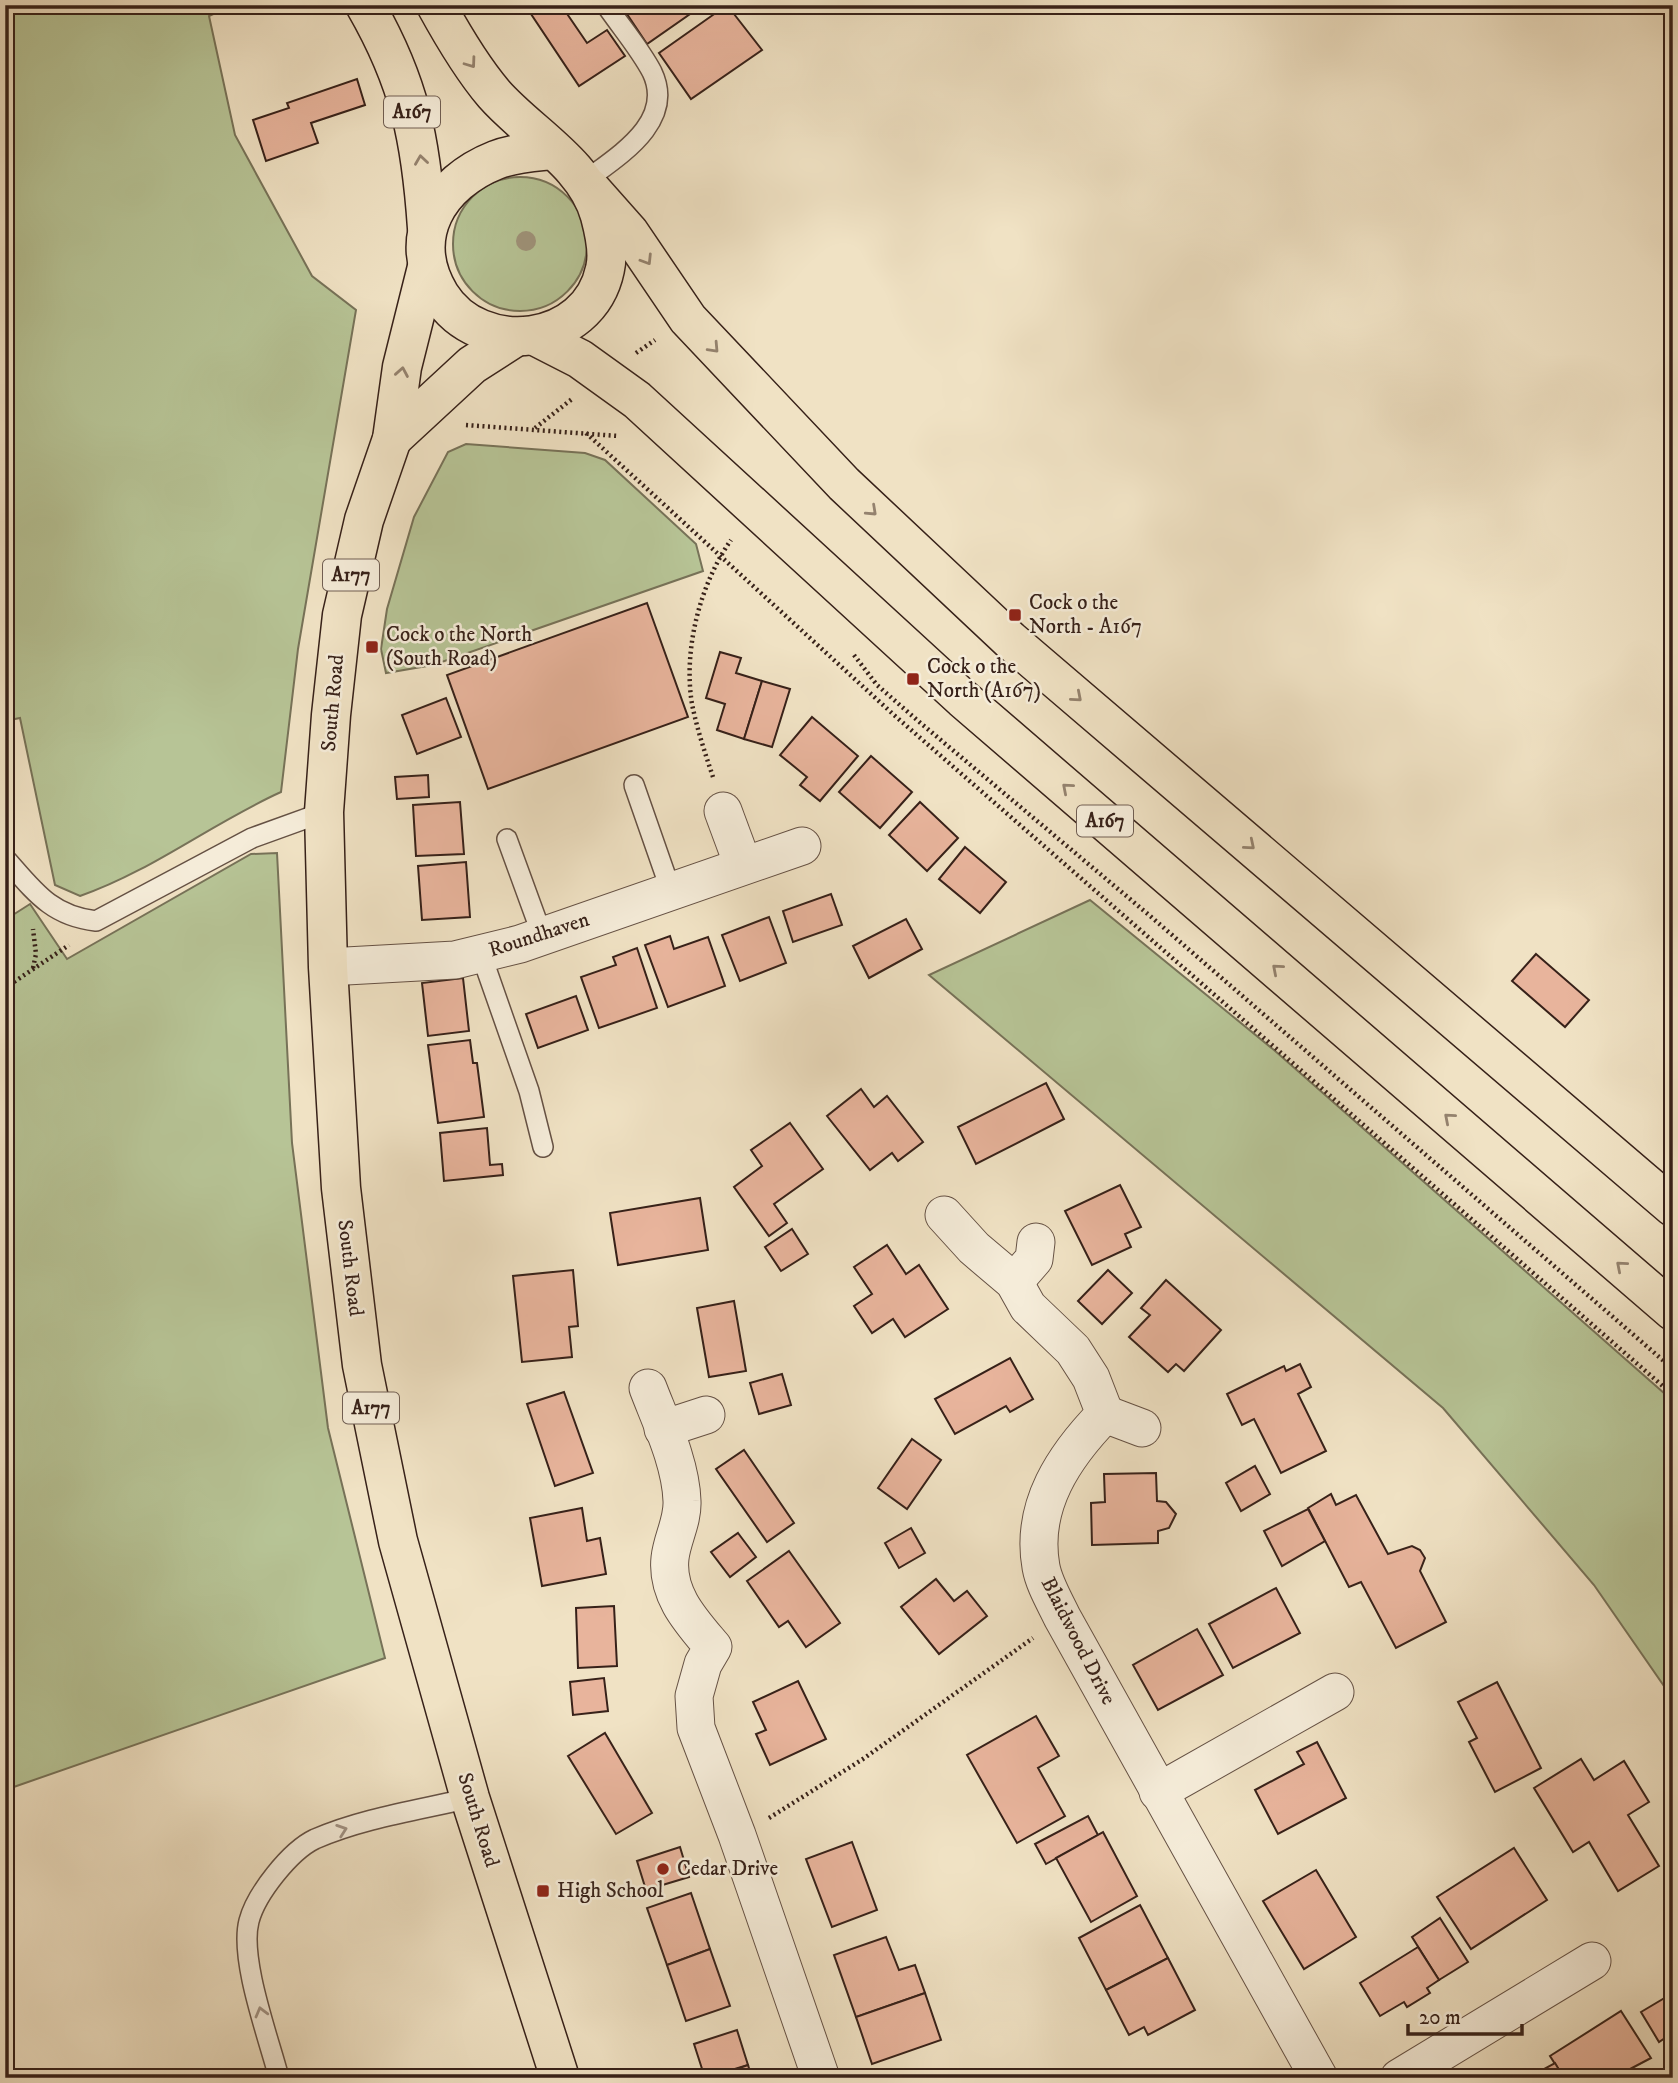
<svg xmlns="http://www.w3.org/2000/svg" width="1678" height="2083" font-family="'IM FELL DW Pica',serif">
	<rect width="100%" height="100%" fill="#f0e2c4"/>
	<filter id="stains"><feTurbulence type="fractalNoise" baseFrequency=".00286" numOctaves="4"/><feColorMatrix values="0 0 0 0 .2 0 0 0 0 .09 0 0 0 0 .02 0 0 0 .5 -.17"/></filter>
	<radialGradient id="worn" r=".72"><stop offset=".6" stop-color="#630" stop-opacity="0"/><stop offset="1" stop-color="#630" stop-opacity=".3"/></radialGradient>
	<g fill="#b7c496" stroke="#777258" stroke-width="2">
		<path d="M5 5H233L209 16 235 135 312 276 356 310 298 649 281 792C212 823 152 871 80 896L55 885 20 718 5 721Z"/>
		<circle cx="520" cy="244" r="67"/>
		<polygon points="466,444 585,453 605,460 696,544 703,571 433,665 386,673 381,649 387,609 414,517 448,452"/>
		<polygon points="277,853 292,1143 328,1428 385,1658 5,1790 5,920 30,904 67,959 251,854"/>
		<polygon points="1090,900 1274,1050 1673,1401 1673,1699 1594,1585 1443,1408 929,975"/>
	</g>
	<g fill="#e8b49c" stroke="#372119" stroke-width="2">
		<polygon points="525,5 561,5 587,43 607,30 625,56 579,86"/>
		<polygon points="634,5 703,5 647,44 625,11"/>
		<polygon points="727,5 762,50 691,99 659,53"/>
		<polygon points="357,79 365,105 311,123 318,143 266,161 253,120 289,108 287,103"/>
		<polygon points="647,603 688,717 488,789 447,675"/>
		<polygon points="720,652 741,658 736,673 762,681 744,739 717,730 725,704 706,698"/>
		<polygon points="762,681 790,689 772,747 744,739"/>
		<polygon points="446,698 461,737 417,754 402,715"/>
		<polygon points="812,717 858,756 820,801 800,785 807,777 780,755"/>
		<polygon points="871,756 912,792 880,828 839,792"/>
		<polygon points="428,775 429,797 397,799 395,777"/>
		<polygon points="460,802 464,854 416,856 413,805"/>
		<polygon points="920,802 958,838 927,871 889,835"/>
		<polygon points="965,847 1006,882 980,913 939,879"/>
		<polygon points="466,862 470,917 422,920 418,866"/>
		<polygon points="831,894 842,925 793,942 783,911"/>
		<polygon points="769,917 786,963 740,981 722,935"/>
		<polygon points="906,919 922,949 869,978 853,946"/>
		<polygon points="670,936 674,949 708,937 725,986 668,1007 645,945"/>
		<polygon points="637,948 657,1008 599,1028 581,977 616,965 613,957"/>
		<polygon points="1536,954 1589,1000 1565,1027 1512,981"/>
		<polygon points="463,978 469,1031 428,1036 422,983"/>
		<polygon points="576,996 588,1030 538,1048 526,1014"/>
		<polygon points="470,1040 473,1063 477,1063 484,1117 438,1123 428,1045"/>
		<polygon points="1046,1083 1064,1119 976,1164 958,1127"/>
		<polygon points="861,1089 874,1107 887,1096 923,1142 898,1161 892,1153 870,1170 827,1116"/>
		<polygon points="790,1123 823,1169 774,1204 787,1223 769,1236 734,1187 762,1166 751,1150"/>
		<polygon points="487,1128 490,1165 502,1164 503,1175 444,1181 440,1133"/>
		<polygon points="1120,1185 1141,1227 1125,1234 1131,1247 1092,1265 1065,1211"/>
		<polygon points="700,1198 708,1250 618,1265 610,1213"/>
		<polygon points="792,1229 808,1254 781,1271 765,1247"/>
		<polygon points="887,1245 906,1274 919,1265 948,1309 905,1337 893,1319 872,1333 854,1306 872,1294 854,1267"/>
		<polygon points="573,1270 578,1326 569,1327 572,1357 522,1362 513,1276"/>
		<polygon points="1108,1270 1132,1293 1102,1324 1078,1301"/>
		<polygon points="1166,1280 1221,1330 1184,1371 1176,1364 1168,1372 1129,1337 1150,1315 1141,1308"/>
		<polygon points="734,1301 746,1371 709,1377 697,1308"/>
		<polygon points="1010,1358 1033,1399 1010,1412 1006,1406 955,1434 935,1399"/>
		<polygon points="1300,1364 1311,1387 1298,1394 1326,1451 1281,1473 1254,1419 1242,1425 1227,1394 1284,1366 1286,1371"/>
		<polygon points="782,1374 791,1405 759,1414 750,1383"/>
		<polygon points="564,1392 593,1473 555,1486 527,1404"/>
		<polygon points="912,1439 941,1460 907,1509 878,1488"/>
		<polygon points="744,1450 794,1523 767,1542 716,1469"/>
		<polygon points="1255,1466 1270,1494 1241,1511 1226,1483"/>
		<polygon points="1156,1473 1157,1501 1166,1502 1176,1514 1169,1528 1158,1531 1158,1543 1092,1545 1091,1503 1105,1502 1104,1474"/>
		<polygon points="1331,1494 1336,1505 1356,1495 1388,1554 1412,1546 1420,1550 1425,1558 1420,1571 1446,1622 1396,1648 1361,1582 1349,1587 1308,1508"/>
		<polygon points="582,1508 587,1541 600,1538 606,1574 542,1586 530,1518"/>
		<polygon points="1308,1509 1325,1541 1282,1566 1264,1531"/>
		<polygon points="911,1528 925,1553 899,1568 885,1543"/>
		<polygon points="738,1533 756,1557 730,1577 711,1552"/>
		<polygon points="789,1551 840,1623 806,1647 788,1621 779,1627 747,1581"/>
		<polygon points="936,1579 954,1601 967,1591 987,1616 939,1654 901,1607"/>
		<polygon points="1276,1588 1300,1633 1233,1668 1209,1624"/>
		<polygon points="614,1606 617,1666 578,1668 576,1608"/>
		<polygon points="1197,1629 1223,1675 1158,1710 1133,1665"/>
		<polygon points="604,1678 608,1711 573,1715 570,1682"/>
		<polygon points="798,1681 826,1739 770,1765 756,1734 766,1730 753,1702"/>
		<polygon points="1497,1682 1541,1768 1495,1792 1469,1742 1477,1738 1458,1702"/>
		<polygon points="1036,1716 1059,1756 1038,1768 1065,1816 1017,1843 967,1755"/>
		<polygon points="605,1733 652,1813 616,1834 568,1756"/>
		<polygon points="1317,1742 1346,1798 1278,1834 1255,1790 1304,1764 1297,1752"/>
		<polygon points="1581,1759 1594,1780 1624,1761 1649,1802 1628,1815 1659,1866 1618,1891 1589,1842 1573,1852 1534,1788"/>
		<polygon points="1088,1816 1098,1835 1046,1864 1035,1844"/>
		<polygon points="1103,1832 1137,1896 1091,1922 1056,1858"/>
		<polygon points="852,1842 877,1910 832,1927 806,1859"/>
		<polygon points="680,1847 689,1877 646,1890 637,1861"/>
		<polygon points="1514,1848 1547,1900 1471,1949 1437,1897"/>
		<polygon points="1316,1870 1356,1937 1304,1969 1263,1901"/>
		<polygon points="691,1893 710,1949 667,1965 647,1908"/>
		<polygon points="1140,1905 1168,1958 1106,1990 1079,1938"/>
		<polygon points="1440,1918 1468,1962 1439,1980 1412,1937"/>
		<polygon points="886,1937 899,1970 915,1965 925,1993 856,2017 834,1955"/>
		<polygon points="1418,1947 1439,1980 1427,1988 1430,1993 1407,2007 1404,2002 1380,2016 1360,1983"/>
		<polygon points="710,1949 730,2006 686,2021 667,1965"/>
		<polygon points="1168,1958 1195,2010 1148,2035 1144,2027 1129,2035 1106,1990"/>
		<polygon points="1673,1974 1673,1991 1665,1979"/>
		<polygon points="925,1993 941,2040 872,2064 856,2017"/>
		<polygon points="1673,1993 1673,2038 1671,2034 1659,2042 1641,2012"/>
		<polygon points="1621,2011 1651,2058 1613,2078 1606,2074 1601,2078 1564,2078 1550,2056"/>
		<polygon points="737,2030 748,2065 705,2078 694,2044"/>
		<polygon points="1555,2063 1564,2078 1547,2078 1542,2070"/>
		<polygon points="748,2065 752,2078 711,2078"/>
	</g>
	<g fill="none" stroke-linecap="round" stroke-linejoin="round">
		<g stroke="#655144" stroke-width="22">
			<g id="lane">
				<path d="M585 181C618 156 676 122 652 72 640 49 621 27 606 5"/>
				<polyline points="634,785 671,891"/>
				<polyline points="507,839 542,935"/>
				<path d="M5 858C34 891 51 916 96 921L252 838 324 812"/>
				<polyline points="481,954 529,1091 543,1147"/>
				<path d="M279 2078C269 2039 239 1959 249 1921 256 1894 290 1851 315 1839 363 1818 419 1810 470 1798"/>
			</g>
		</g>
		<g stroke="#655144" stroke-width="39">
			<g id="street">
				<polyline points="723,811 743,865"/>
				<polyline points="328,967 455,960 520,944 802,846"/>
				<path d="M944 1215 974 1248 1014 1282 1028 1307 1073 1350 1091 1378 1105 1414C1064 1456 1030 1506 1041 1567 1044 1584 1055 1602 1062 1617L1319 2078"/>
				<polyline points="1014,1282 1034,1259 1036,1242"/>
				<path d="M648 1388C661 1422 681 1464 682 1501 683 1521 672 1539 670 1558 666 1595 692 1622 713 1647L703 1664 694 1696 696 1728 737 1835 821 2078"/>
				<polyline points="1105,1414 1142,1428"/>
				<polyline points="663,1429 706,1415"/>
				<polyline points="1158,1792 1335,1692"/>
				<polyline points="1399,2078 1592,1961"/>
			</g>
		</g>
		<g stroke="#372119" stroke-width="41">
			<g id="primary">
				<polyline points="427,267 402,367 392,439 364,520 342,615 331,715 324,812 328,967 341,1188 362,1365 398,1541 470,1798 560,2078"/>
				<polyline points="392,439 472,365 514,338"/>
			</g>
		</g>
		<g stroke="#372119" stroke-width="41">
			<g id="highway">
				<path d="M365 5C410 83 421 140 427 228"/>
				<path d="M436 5C453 36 471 67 494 94 529 134 586 163 600 216 604 231 609 253 605 269 589 347 480 359 440 295 405 237 438 183 496 160 514 153 534 152 553 150"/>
				<polyline points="590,188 629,232 688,319 844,484 1010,640 1673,1207"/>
				<polyline points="535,336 580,359 637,400 963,699 1673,1311"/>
			</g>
		</g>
		<g stroke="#372119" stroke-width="4.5" stroke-dasharray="2 3.5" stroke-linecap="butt">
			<polyline points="5,171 11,178 5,232"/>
			<polyline points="636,353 655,340"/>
			<polyline points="466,425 618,436"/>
			<polyline points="535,428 572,399"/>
			<polyline points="586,433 894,715 1673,1395"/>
			<polyline points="854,655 877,685 917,720 1149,915 1673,1369"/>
			<path d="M713 777C705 753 697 729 692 704 683 650 700 584 731 540"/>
			<polyline points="33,968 36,954 33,929"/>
			<polyline points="5,988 69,945"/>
			<polyline points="769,1818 863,1759 1033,1638"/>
		</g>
		<use href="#lane" stroke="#f5ecd9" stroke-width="19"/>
		<use href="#street" stroke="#f5ecd9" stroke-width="37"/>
		<use href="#primary" stroke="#f0e2c4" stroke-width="38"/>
		<use href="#highway" stroke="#f0e2c4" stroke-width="38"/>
	</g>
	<circle fill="#9f937a" cx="526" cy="241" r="10"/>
	<defs><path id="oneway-chevron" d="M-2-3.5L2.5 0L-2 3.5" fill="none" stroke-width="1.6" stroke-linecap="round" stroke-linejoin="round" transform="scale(1.75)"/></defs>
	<g stroke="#94826e">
		<use href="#oneway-chevron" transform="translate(471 63) rotate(54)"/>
		<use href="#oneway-chevron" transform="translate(421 160) rotate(-98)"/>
		<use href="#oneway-chevron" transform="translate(647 260) rotate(58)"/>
		<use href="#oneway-chevron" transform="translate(714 348) rotate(47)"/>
		<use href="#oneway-chevron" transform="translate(402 372) rotate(-80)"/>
		<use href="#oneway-chevron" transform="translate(872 511) rotate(43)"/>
		<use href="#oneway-chevron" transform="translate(1077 697) rotate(41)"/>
		<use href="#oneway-chevron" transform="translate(1067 788) rotate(-139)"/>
		<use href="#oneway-chevron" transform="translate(1250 845) rotate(40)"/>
		<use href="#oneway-chevron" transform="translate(1277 969) rotate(-139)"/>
		<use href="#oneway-chevron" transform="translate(1449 1118) rotate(-139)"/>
		<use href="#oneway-chevron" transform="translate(1621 1266) rotate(-139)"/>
	</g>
	<g stroke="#a09183">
		<use href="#oneway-chevron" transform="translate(342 1830) rotate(-19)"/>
		<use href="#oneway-chevron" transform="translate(261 2012) rotate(-105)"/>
	</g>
	<g fill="#8f2418" stroke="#f5ecd9" stroke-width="2.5">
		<rect x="1008" y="608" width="14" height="14" rx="3.5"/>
		<rect x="365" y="640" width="14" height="14" rx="3.5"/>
		<rect x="906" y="672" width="14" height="14" rx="3.5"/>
		<circle cx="663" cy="1869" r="7"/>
		<rect x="536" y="1884" width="14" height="14" rx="3.5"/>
	</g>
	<g text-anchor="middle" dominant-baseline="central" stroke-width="5" stroke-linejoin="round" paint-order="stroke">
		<g fill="#f5ecd9" stroke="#705e53" stroke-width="2">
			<rect x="384" y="96.5" width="56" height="31" rx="5"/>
			<rect x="323" y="559.5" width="56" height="31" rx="5"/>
			<rect x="1077" y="805.5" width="56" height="31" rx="5"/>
			<rect x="343" y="1392.5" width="56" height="31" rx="5"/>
		</g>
		<g font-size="19" font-weight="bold" fill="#372119">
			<text x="412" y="112">A167</text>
			<text x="351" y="575">A177</text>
			<text x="1105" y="821">A167</text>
			<text x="371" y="1408">A177</text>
		</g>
		<g font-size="21" fill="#372119" stroke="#f5ecd9" text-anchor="start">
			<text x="1029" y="603">Cock o the<tspan x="1029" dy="24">North - A167</tspan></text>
			<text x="386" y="635">Cock o the North<tspan x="386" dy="24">(South Road)</tspan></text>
			<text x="927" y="667">Cock o the<tspan x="927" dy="24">North (A167)</tspan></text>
			<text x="677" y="1869">Cedar Drive</text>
			<text x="557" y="1891">High School</text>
		</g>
		<g font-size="21" fill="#372119" stroke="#f5ecd9">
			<text transform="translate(333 703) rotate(-85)">South Road</text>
			<text transform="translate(539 935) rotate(-18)">Roundhaven</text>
			<text transform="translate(350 1268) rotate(83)">South Road</text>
			<text transform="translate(1078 1641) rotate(63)">Blaidwood Drive</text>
			<text transform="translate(478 1820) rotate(73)">South Road</text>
		</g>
	</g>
	<rect width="1678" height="2083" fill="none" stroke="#f0e2c4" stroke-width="28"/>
	<rect x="7" y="7" width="1664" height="2069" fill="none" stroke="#372119" stroke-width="3.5"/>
	<rect x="14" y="14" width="1650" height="2055" fill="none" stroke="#372119" stroke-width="2"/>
	<path d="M1408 2024v10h114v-10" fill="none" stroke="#372119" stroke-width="3.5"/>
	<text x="1419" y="2024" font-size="21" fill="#372119" stroke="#f5ecd9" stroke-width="5" paint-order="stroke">20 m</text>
	<rect width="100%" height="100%" filter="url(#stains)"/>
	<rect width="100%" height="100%" fill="url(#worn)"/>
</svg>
